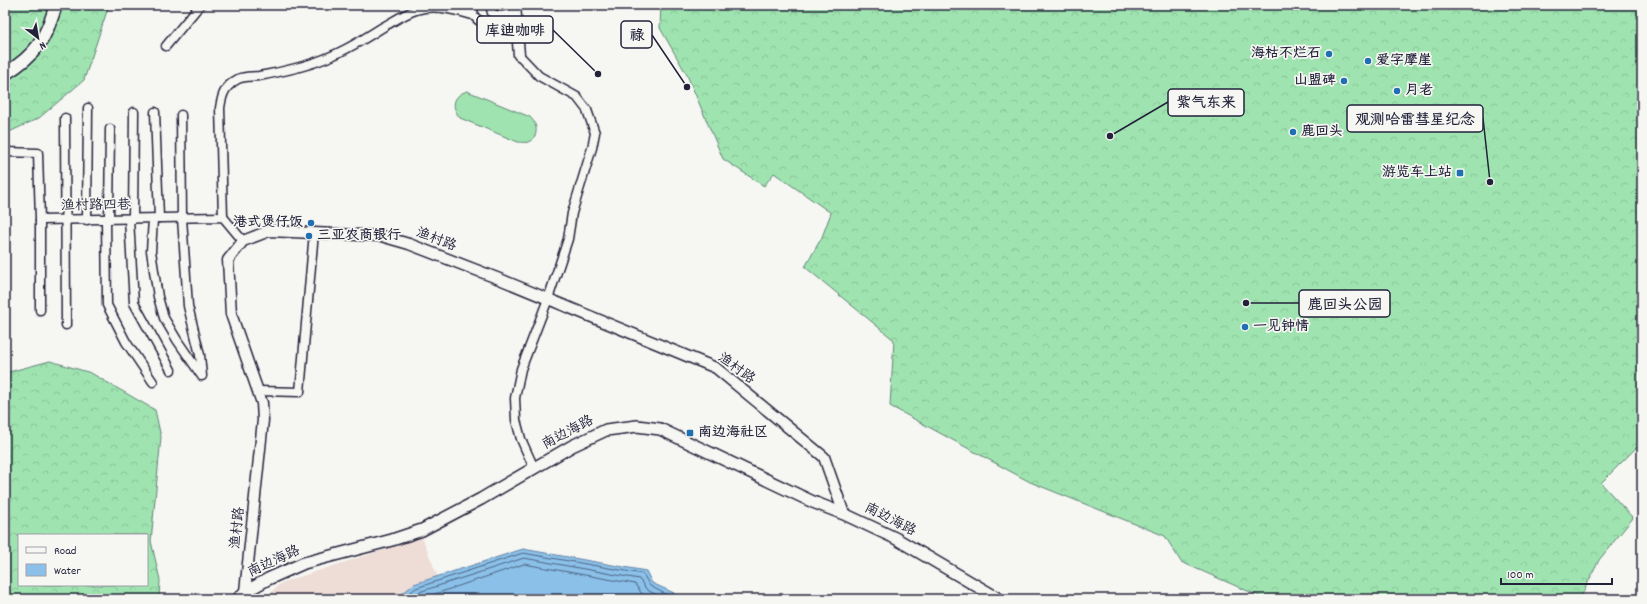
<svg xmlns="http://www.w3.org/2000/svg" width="1647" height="604" font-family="Dekko,'LXGW WenKai TC',sans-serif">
	<defs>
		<pattern id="forest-crowns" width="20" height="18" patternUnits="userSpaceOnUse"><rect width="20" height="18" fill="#9fe4b0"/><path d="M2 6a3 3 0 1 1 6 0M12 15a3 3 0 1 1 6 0" fill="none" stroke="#89c398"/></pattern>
	</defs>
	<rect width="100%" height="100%" fill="#f6f6f2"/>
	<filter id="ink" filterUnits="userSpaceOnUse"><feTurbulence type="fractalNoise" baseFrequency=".025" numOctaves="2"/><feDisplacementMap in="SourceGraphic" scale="8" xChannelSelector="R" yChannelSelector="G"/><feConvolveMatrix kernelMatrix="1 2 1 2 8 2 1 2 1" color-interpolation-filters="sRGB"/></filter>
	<g filter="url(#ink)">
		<polygon fill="#eedcd7" points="422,537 439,580 408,599 264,599 281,583"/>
		<g fill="url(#forest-crowns)" stroke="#608376" fill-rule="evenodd">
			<polygon points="5,5 109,5 84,80 39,118 5,134"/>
			<polygon points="661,5 1642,5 1642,442 1601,483 1633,518 1599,560 1580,599 1341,599 1337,596 1318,599 1266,599 1181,562 1165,536 1030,482 890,406 894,340 805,267 822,237 831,213 774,173 764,186 723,159 687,75 660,28"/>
			<path d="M50 361 91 373 155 410 161 437 151 541 160 580 159 599H5V373ZM19 535H147V585H19Z"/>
		</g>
		<path fill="#9fe4b0" stroke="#608376" d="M467 91 530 117C537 123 540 137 528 142 526 143 521 142 518 142L460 118C451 107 452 96 467 91Z"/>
		<polygon fill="#8bc1e9" stroke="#6181a3" points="523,549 646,571 652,583 674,593 675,599 396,599 414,584"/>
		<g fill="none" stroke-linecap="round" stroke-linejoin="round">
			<g stroke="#4c6281" stroke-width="1">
				<polyline points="402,599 416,588 523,553 643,574 650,586 669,596 671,599"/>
				<polyline points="410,599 419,592 524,558 639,579 647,590 665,599"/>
				<polyline points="420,599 524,564 635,584 642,594 651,599"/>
			</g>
			<g stroke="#22223b" stroke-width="11">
				<g id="minor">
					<polyline points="474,5 473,15 478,20 491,25"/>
					<path d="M490 5 492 13C499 18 507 15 515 13"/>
					<polyline points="166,46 200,5"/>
					<polyline points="519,55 539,76 577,97 587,110 595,133 592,148 572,213 568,239 548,299 521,369 515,398 516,420 521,439 534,468"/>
					<polyline points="155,112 159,218"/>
					<polyline points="181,115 182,218 188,306 200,355 202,376"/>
					<polyline points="65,118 66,325"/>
					<polyline points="5,152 38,153 40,220 223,217 243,241"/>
					<path d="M223 217 220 108C222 94 225 86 238 79 245 76 252 77 259 76 281 72 304 67 324 59 345 51 364 39 383 27 394 21 404 14 416 10 435 4 454 10 473 15"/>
					<polyline points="106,219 107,305 126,342 153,382"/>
					<polyline points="109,219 110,129"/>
					<polyline points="129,219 134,303 171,370"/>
					<polyline points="133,219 134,112"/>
					<polyline points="153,219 151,251 158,297 164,318 177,340 201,375"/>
					<polyline points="87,220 88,108"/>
					<polyline points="40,310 40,220"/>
					<polyline points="258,391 300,392 314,232"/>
				</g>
			</g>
			<g stroke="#22223b" stroke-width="13">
				<g id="tertiary">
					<polyline points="515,5 519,55"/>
					<polyline points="245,592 263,420 262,403 231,314 228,260 243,241 269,231 381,236 409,244 502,280 716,368 824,457 844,514"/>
				</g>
			</g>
			<g stroke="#22223b" stroke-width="14">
				<polyline id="secondary" points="238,599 245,592 268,579 304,563 392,540 422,530 481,499 572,446 606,430 637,426 660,429 813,502 844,514 895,538 999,599"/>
			</g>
			<g stroke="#22223b" stroke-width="15">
				<path id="primary" d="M5 74C37 54 45 40 56 5"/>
			</g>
			<use href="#minor" stroke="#f6f6f2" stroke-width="8"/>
			<use href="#tertiary" stroke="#f6f6f2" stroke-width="10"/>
			<use href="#secondary" stroke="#f6f6f2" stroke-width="11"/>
			<use href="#primary" stroke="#f6f6f2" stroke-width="12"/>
		</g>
	</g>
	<g fill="#1f6fb2" stroke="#f6f6f2" stroke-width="1.5">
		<circle cx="1329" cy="54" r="4"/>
		<circle cx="1368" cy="61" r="4"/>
		<circle cx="1344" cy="81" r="4"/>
		<circle cx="1397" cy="91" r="4"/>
		<circle cx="1293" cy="132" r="4"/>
		<rect x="1456" y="169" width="8" height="8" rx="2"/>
		<circle cx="311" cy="223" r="4"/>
		<circle cx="309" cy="236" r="4"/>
		<circle cx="1245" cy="327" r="4"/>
		<rect x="686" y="429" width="8" height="8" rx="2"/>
	</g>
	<g text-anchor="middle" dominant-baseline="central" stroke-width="3.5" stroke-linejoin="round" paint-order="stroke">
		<g font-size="14" font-weight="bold" fill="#22223b" stroke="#f6f6f2" text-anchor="start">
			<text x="1321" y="54" text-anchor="end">海枯不烂石</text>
			<text x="1376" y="61">爱字摩崖</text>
			<text x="1336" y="81" text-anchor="end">山盟碑</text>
			<text x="1405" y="91">月老</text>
			<text x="1301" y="132">鹿回头</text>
			<text x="1452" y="173" text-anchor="end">游览车上站</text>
			<text x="303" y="223" text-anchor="end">港式煲仔饭</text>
			<text x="317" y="236">三亚农商银行</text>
			<text x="1253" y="327">一见钟情</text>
			<text x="698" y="433">南边海社区</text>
		</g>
		<g font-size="14" fill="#22223b" stroke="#f6f6f2">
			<text transform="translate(96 206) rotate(-1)">渔村路四巷</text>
			<text transform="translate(436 240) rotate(21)">渔村路</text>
			<text transform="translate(736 369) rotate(36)">渔村路</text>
			<text transform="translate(568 433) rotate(-28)">南边海路</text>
			<text transform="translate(890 520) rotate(27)">南边海路</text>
			<text transform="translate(238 528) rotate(-84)">渔村路</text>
			<text transform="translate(274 562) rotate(-25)">南边海路</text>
		</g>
	</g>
	<path fill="none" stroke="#22223b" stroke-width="1.5" d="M598 74L553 30M687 87L652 35M1110 136L1168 102M1490 182L1483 118M1246 303L1299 303"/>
	<g fill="#22223b" stroke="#f6f6f2" stroke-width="1.5">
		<circle cx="598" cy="74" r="4"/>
		<circle cx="687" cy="87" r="4"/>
		<circle cx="1110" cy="136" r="4"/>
		<circle cx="1490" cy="182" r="4"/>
		<circle cx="1246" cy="303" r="4"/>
	</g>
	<g fill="#f6f6f2" stroke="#22223b" stroke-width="1.5">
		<rect x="477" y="16" width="76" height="27" rx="4"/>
		<rect x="621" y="21" width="31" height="27" rx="4"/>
		<rect x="1168" y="89" width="76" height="27" rx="4"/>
		<rect x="1347" y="105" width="136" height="27" rx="4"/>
		<rect x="1299" y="290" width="91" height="27" rx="4"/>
	</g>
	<g font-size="15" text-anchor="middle" font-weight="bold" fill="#22223b">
		<text x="515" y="35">库迪咖啡</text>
		<text x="637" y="40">禄</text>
		<text x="1206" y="107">紫气东来</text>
		<text x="1415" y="124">观测哈雷彗星纪念</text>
		<text x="1345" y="309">鹿回头公园</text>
	</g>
	<rect width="1647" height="604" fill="none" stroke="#f6f6f2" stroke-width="20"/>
	<rect x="10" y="10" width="1627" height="584" fill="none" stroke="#22223b" stroke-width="1.5" filter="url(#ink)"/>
	<rect x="18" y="534" width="130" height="52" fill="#f6f6f2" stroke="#a1a1a9"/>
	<rect x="26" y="547" width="20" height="6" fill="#f6f6f2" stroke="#a1a1a9"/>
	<text x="54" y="554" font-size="12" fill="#22223b">Road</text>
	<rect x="26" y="564" width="20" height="12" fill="#8bc1e9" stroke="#a1a1a9"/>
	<text x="54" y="574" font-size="12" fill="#22223b">Water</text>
	<g transform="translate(38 38) rotate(149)" stroke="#f6f6f2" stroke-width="3" paint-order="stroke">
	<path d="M0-3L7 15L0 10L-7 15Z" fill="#22223b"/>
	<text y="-6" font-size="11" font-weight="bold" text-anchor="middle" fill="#22223b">N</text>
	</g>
	<path d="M1501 578v6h111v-6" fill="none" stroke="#22223b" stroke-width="2"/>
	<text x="1507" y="578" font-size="12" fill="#22223b" stroke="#f6f6f2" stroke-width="3" paint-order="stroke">100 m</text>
</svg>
